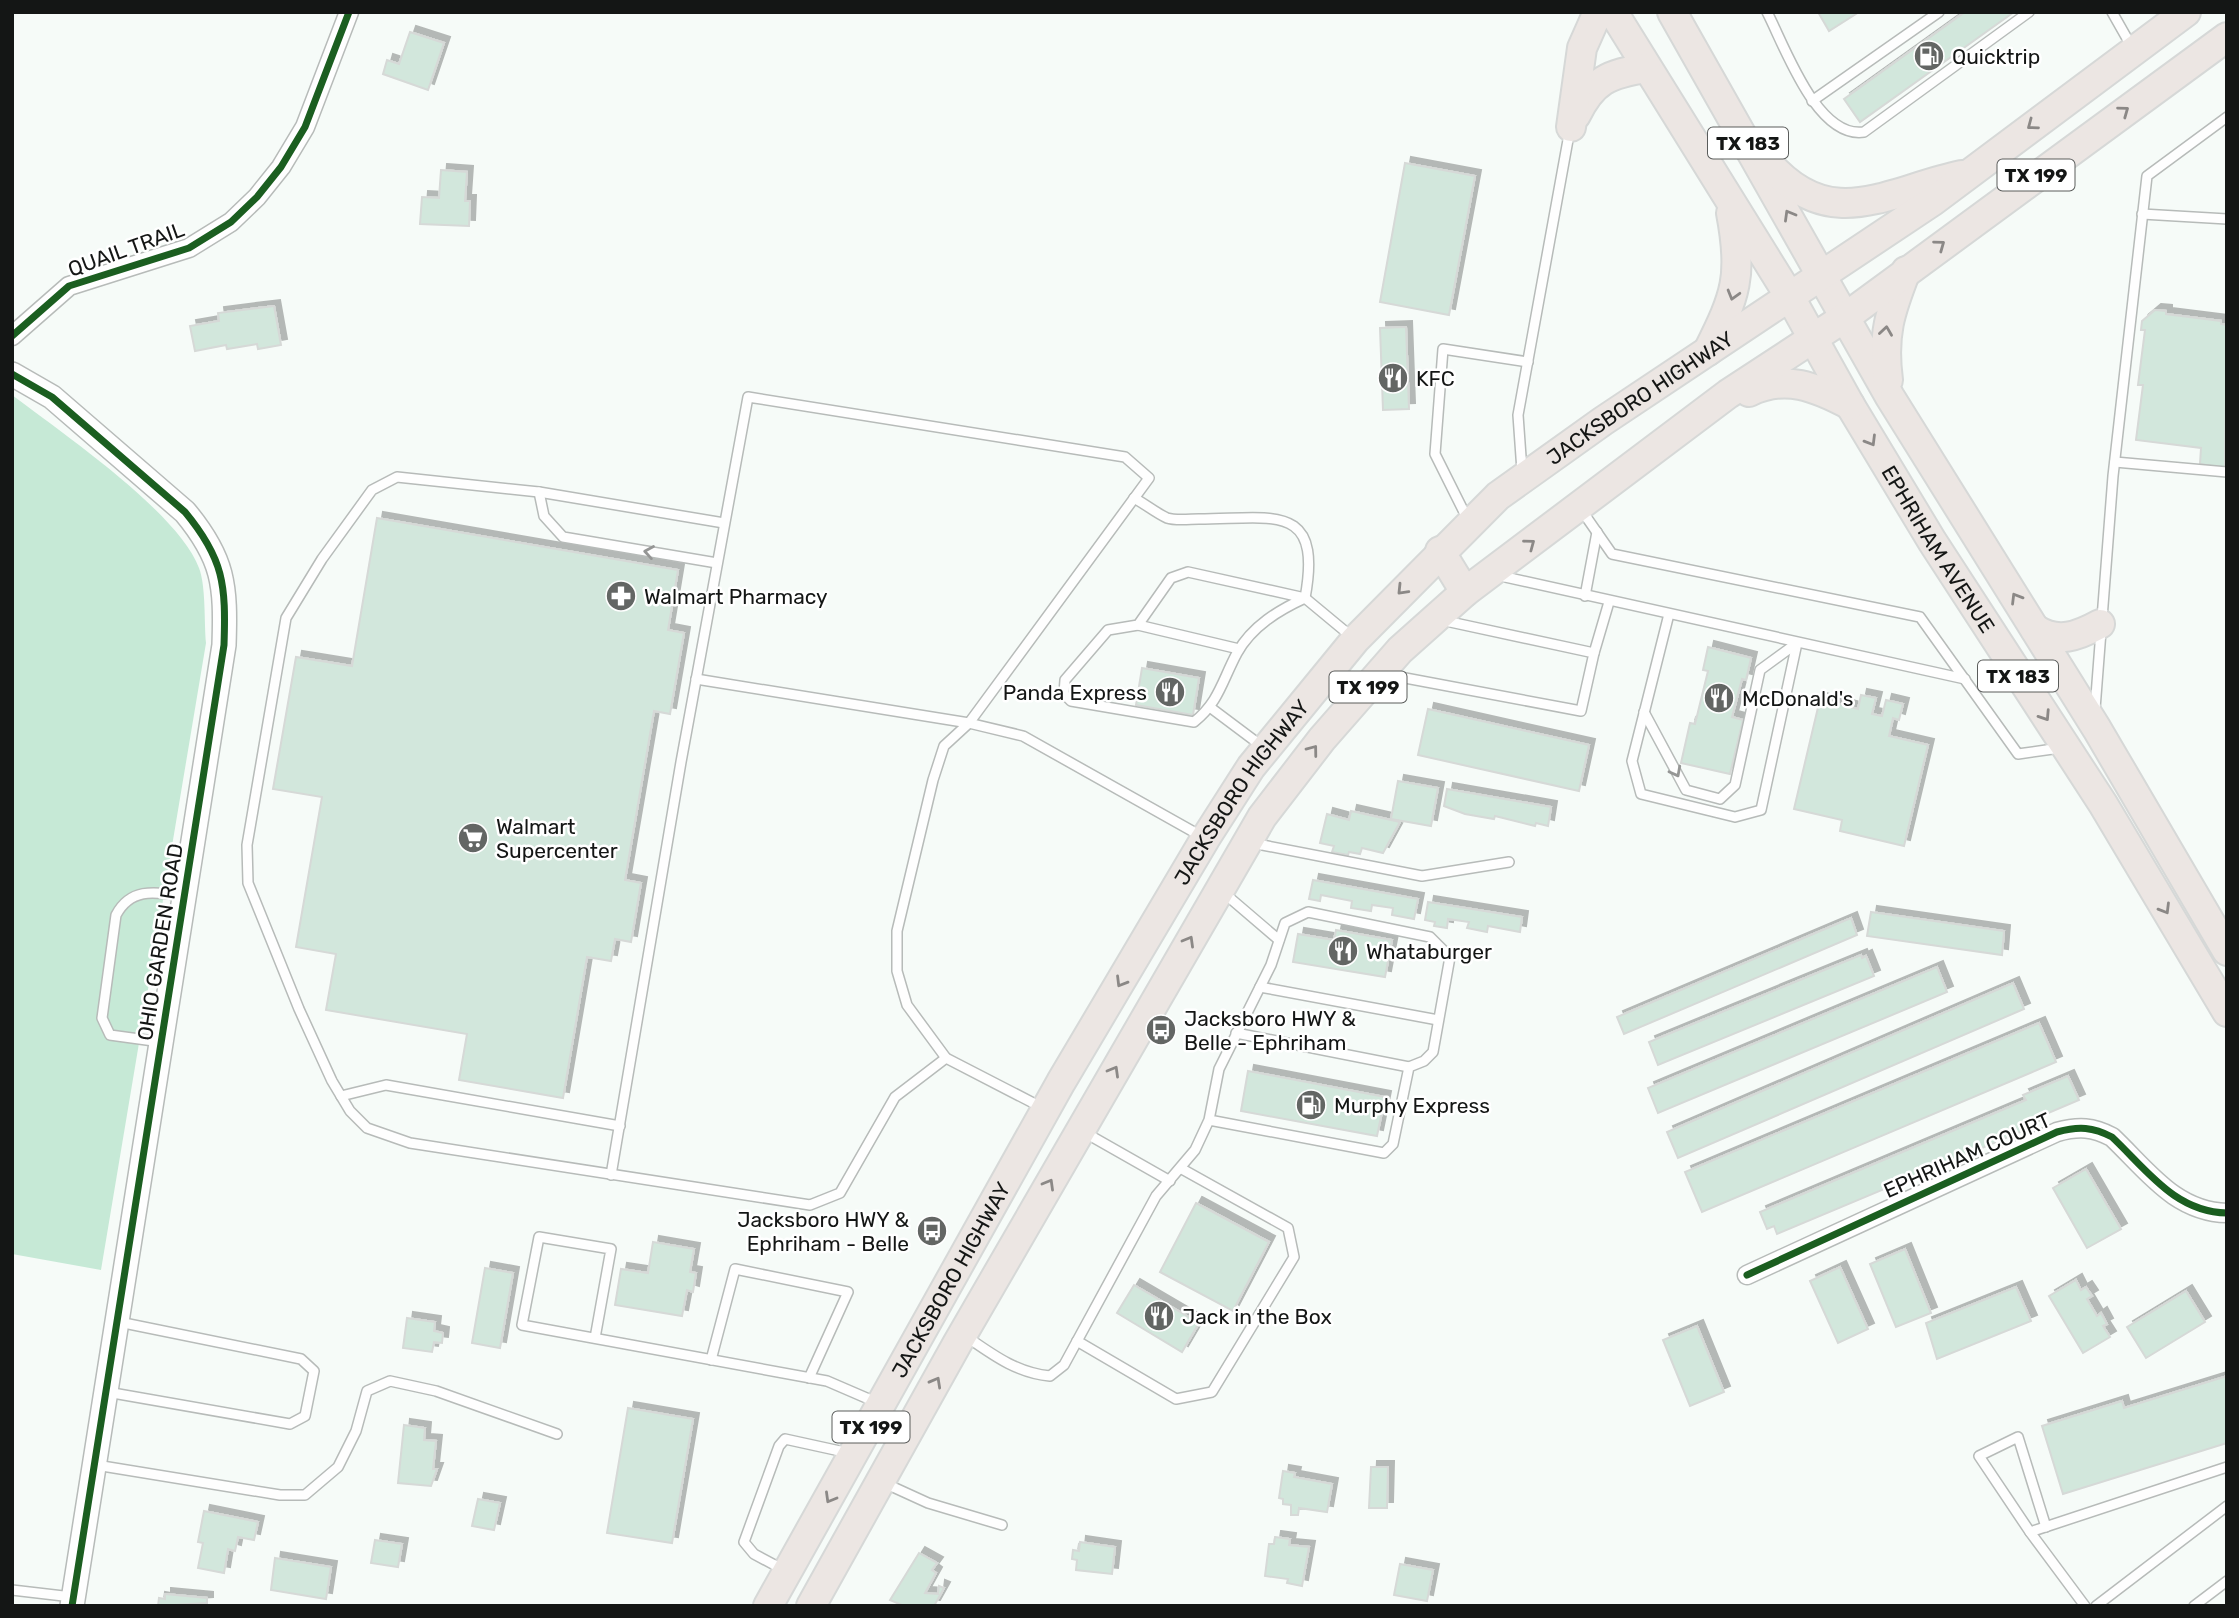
<svg xmlns="http://www.w3.org/2000/svg" width="2239" height="1618" font-family="Rubik,sans-serif">
	<defs>
		<filter id="shadow"><feDropShadow dx="6" dy="-6" stdDeviation="0" flood-color="#0004"/></filter>
	</defs>
	<rect width="100%" height="100%" fill="#f6fbf8"/>
	<path fill="#c6e9d6" d="M12 395C62 433 178 512 199 568 206 586 204 622 206 643L101 1270 12 1254Z"/>
	<g fill="#d2e7dc" stroke="#d6d9d7" stroke-width="2" filter="url(#shadow)">
		<polygon points="1818,12 1859,12 1829,31"/>
		<polygon points="1965,12 2014,12 1860,122 1844,99"/>
		<polygon points="410,32 444,43 428,90 383,74 387,60 399,64"/>
		<polygon points="1405,163 1475,176 1449,315 1380,302"/>
		<polygon points="441,170 467,172 465,201 470,201 469,226 420,224 422,197 439,198"/>
		<polygon points="274,306 281,345 258,349 257,344 227,349 226,345 195,351 190,326 219,321 218,313"/>
		<polygon points="2155,310 2166,311 2166,314 2221,321 2221,324 2227,325 2225,468 2200,464 2201,448 2136,440 2143,385 2138,385 2145,330 2141,330 2142,321"/>
		<polygon points="1406,327 1409,409 1383,410 1380,328"/>
		<polygon points="377,518 678,570 668,630 684,633 670,714 654,711 625,880 641,883 631,942 615,939 611,961 587,957 563,1098 459,1080 467,1034 326,1010 336,954 296,947 322,797 273,789 296,657 352,666"/>
		<polygon points="1708,647 1751,658 1746,680 1742,679 1732,717 1743,720 1730,774 1681,763 1690,723 1695,724 1708,671 1703,670"/>
		<polygon points="1142,668 1199,678 1193,715 1136,705"/>
		<polygon points="1861,695 1876,698 1872,714 1882,716 1886,700 1903,704 1899,720 1893,718 1889,736 1928,745 1904,846 1840,831 1842,820 1794,809 1820,699 1858,709"/>
		<polygon points="1428,709 1589,745 1579,791 1418,755"/>
		<polygon points="1398,781 1438,788 1431,826 1391,819"/>
		<polygon points="1447,789 1551,807 1548,826 1536,823 1535,826 1495,816 1494,819 1465,814 1444,806"/>
		<polygon points="1351,811 1400,822 1383,853 1362,848 1360,854 1349,852 1348,855 1332,852 1334,846 1320,843 1327,814 1349,820"/>
		<polygon points="1313,880 1418,899 1414,919 1392,915 1393,908 1372,905 1371,911 1351,908 1352,901 1321,895 1320,901 1309,899"/>
		<polygon points="1428,902 1522,917 1520,932 1488,926 1487,932 1467,928 1469,922 1448,919 1447,928 1434,926 1435,922 1425,920"/>
		<polygon points="1871,912 2004,931 2002,955 1867,936"/>
		<polygon points="1851,918 1857,935 1624,1034 1617,1017"/>
		<polygon points="1336,930 1392,940 1385,977 1293,962 1298,934 1334,940"/>
		<polygon points="1861,955 1862,958 1866,956 1874,976 1658,1065 1649,1042"/>
		<polygon points="1937,967 1947,992 1658,1113 1648,1088"/>
		<polygon points="2013,983 2024,1009 1678,1158 1667,1132"/>
		<polygon points="2039,1023 2056,1062 1702,1212 1685,1172"/>
		<polygon points="1248,1071 1385,1097 1377,1136 1241,1111"/>
		<polygon points="2068,1076 2079,1100 2034,1119 2037,1125 1777,1234 1774,1226 1767,1229 1760,1212 2026,1100 2023,1095"/>
		<polygon points="2086,1169 2121,1229 2087,1248 2053,1188"/>
		<polygon points="1196,1203 1269,1242 1233,1311 1160,1272"/>
		<polygon points="653,1242 694,1249 690,1272 696,1273 693,1292 687,1290 682,1316 615,1305 621,1269 648,1273"/>
		<polygon points="1905,1249 1931,1313 1896,1327 1870,1264"/>
		<polygon points="1840,1267 1868,1329 1838,1343 1810,1281"/>
		<polygon points="485,1268 513,1273 500,1348 472,1343"/>
		<polygon points="2076,1280 2081,1290 2086,1287 2092,1296 2087,1299 2097,1316 2101,1313 2107,1324 2103,1326 2110,1337 2083,1353 2049,1296"/>
		<polygon points="1134,1285 1199,1323 1182,1352 1117,1313"/>
		<polygon points="2016,1287 2031,1321 1937,1359 1926,1323"/>
		<polygon points="2186,1291 2205,1322 2146,1358 2127,1327"/>
		<polygon points="407,1318 435,1322 434,1331 443,1333 442,1343 434,1342 432,1352 403,1348"/>
		<polygon points="1697,1326 1724,1392 1690,1406 1663,1340"/>
		<polygon points="2227,1376 2227,1443 2063,1494 2042,1426 2122,1401 2124,1408"/>
		<polygon points="628,1408 693,1419 672,1543 607,1533"/>
		<polygon points="404,1425 425,1428 424,1440 436,1441 433,1469 437,1469 431,1486 398,1483"/>
		<polygon points="1371,1467 1388,1467 1387,1508 1369,1508"/>
		<polygon points="1283,1471 1295,1473 1294,1477 1332,1484 1327,1512 1299,1508 1298,1515 1291,1515 1291,1505 1283,1504 1283,1499 1279,1498"/>
		<polygon points="478,1499 500,1503 494,1530 472,1526"/>
		<polygon points="204,1511 258,1522 254,1540 238,1537 235,1551 228,1549 224,1573 198,1568 203,1543 198,1542"/>
		<polygon points="1275,1537 1290,1539 1289,1545 1309,1547 1302,1586 1287,1583 1288,1579 1265,1576 1269,1544 1274,1544"/>
		<polygon points="375,1540 402,1544 398,1567 371,1563"/>
		<polygon points="1080,1542 1115,1547 1112,1574 1076,1570 1077,1560 1072,1559 1073,1550 1079,1551"/>
		<polygon points="919,1553 937,1563 932,1570 936,1573 925,1593 938,1594 939,1586 944,1588 934,1606 904,1606 890,1600"/>
		<polygon points="275,1558 331,1567 326,1599 271,1590"/>
		<polygon points="1400,1564 1433,1570 1427,1601 1394,1595"/>
		<polygon points="165,1594 207,1598 207,1603 158,1606 159,1598 165,1599"/>
	</g>
	<g fill="none" stroke-linecap="round" stroke-linejoin="round">
		<g stroke="#b7bbb9" stroke-width="12">
			<g id="service">
				<path d="M1767 12C1785 47 1817 139 1864 132L2029 12"/>
				<polyline points="2112,12 2133,49"/>
				<polyline points="1812,101 1939,12"/>
				<polyline points="2142,214 2227,219"/>
				<polyline points="2115,462 2227,472"/>
				<polyline points="1522,471 1518,415 1570,129"/>
				<polyline points="539,492 544,516 563,537 717,563"/>
				<path d="M1134 498C1145 504 1156 513 1167 518 1176 521 1190 519 1199 519 1272 519 1323 501 1305 598"/>
				<polyline points="1580,508 1612,554 1920,617 2018,754 2060,748"/>
				<polyline points="1468,520 1435,454 1443,349 1528,362"/>
				<polyline points="724,523 539,492 397,477 372,490 322,559 286,618 247,845 248,883 299,1009 332,1081 350,1111 367,1128 410,1143 810,1205 840,1193 895,1097 946,1058"/>
				<polyline points="1496,575 1965,679"/>
				<polyline points="1585,596 1597,532"/>
				<path d="M1305 598C1279 610 1252 626 1237 653 1222 681 1219 702 1194 722L1071 701 1064 694 1065 680 1108 630 1138 625 1171 578 1188 572 1305 598 1352 637"/>
				<polyline points="1669,614 1632,761 1641,794 1735,817 1761,810 1797,643"/>
				<polyline points="1138,625 1239,649"/>
				<polyline points="1594,653 1609,602"/>
				<polyline points="1384,674 1581,711 1594,653 1441,620"/>
				<polyline points="696,679 969,723 1023,736 1201,836"/>
				<polyline points="1211,708 1263,747"/>
				<polyline points="2095,709 2113,476 2147,176 2227,117"/>
				<polyline points="1644,712 1686,790 1720,799 1735,785 1760,670 1797,643"/>
				<polyline points="1252,843 1422,876 1509,862"/>
				<polyline points="1224,893 1279,940"/>
				<polyline points="1260,987 1438,1020"/>
				<polyline points="1236,1033 1409,1067"/>
				<path d="M161 1042 110 1035 102 1018 116 915C131 887 155 892 183 896"/>
				<polyline points="341,1096 386,1085 620,1126"/>
				<polyline points="1082,1131 1170,1181"/>
				<polyline points="611,1175 681,762 748,397 1125,457 1149,478 969,723 944,746 933,780 897,931 897,971 907,1005 946,1058 1041,1107"/>
				<path d="M967 1337C993 1355 1017 1373 1050 1376L1064 1365 1156 1196 1195 1150 1209 1120 1219 1069 1271 965 1285 923 1308 912 1430 937 1450 957 1433 1052 1424 1061 1409 1067 1393 1144 1384 1153 1209 1120"/>
				<polyline points="595,1338 611,1249 539,1237 522,1325 827,1381 878,1403"/>
				<polyline points="1077,1341 1176,1399 1212,1392 1294,1257 1288,1228 1182,1169"/>
				<polyline points="711,1360 735,1269 848,1292 809,1378"/>
				<polyline points="107,1392 290,1424 305,1416 314,1371 301,1359 119,1322"/>
				<polyline points="96,1465 280,1495 305,1495 338,1467 356,1431 367,1391 390,1381 436,1391 557,1434"/>
				<polyline points="882,1482 928,1503 1002,1525"/>
				<polyline points="2030,1532 1979,1456 2018,1437 2046,1527"/>
				<polyline points="784,1570 754,1554 744,1542 779,1446 785,1439 849,1453"/>
				<polyline points="12,1590 72,1597"/>
				<polyline points="2085,1606 2030,1532 2227,1467"/>
				<polyline points="2096,1606 2227,1506"/>
				<polyline points="2194,1606 2227,1581"/>
			</g>
		</g>
		<g stroke="#b7bbb9" stroke-width="21">
			<g id="minor">
				<polyline points="12,336 69,286 189,248 231,222 257,197 281,167 305,127 349,12"/>
				<path d="M1747 1275 2057 1132C2079 1126 2093 1127 2112 1137 2147 1170 2175 1212 2227 1213"/>
			</g>
		</g>
		<g stroke="#b7bbb9" stroke-width="26">
			<path id="tertiary" d="M12 374 52 397 185 512C224 559 226 585 224 645L72 1606"/>
		</g>
		<g stroke="#d6d8d7" stroke-width="32">
			<g id="primary">
				<path id="s1" d="M1613 12 1790 297 1850 405 1932 541 2103 804 2227 1012"/>
				<polyline points="1672,12 1890,397 2097,729 2227,951"/>
				<path d="M1576 115C1593 80 1609 74 1646 68"/>
				<polyline points="1571,127 1582,48 1598,12"/>
				<path d="M1768 163C1831 235 1887 191 1962 175"/>
				<path d="M1708 351C1736 295 1743 276 1731 213"/>
				<path d="M1888 380C1882 335 1890 312 1906 271"/>
				<path d="M1749 392C1785 374 1816 387 1850 405"/>
				<polyline points="1440,551 1465,592"/>
				<path d="M2035 629C2058 644 2078 636 2100 624"/>
				<path id="s2" d="M768 1606 1061 1082 1205 839 1251 767 1355 640 1498 496 1603 421 1933 201 2186 12"/>
				<polyline points="811,1606 957,1344 1262,817 1322,739 1400,650 1465,592 1728,394 1847,316 2227,37"/>
			</g>
		</g>
		<use href="#service" stroke="#fefefe" stroke-width="9"/>
		<use href="#minor" stroke="#fefefe" stroke-width="18"/>
		<use href="#tertiary" stroke="#fefefe" stroke-width="23"/>
		<use href="#primary" stroke="#ece6e3" stroke-width="28"/>
		<g stroke="#fff" stroke-width="11">
			<g id="cycleway">
				<polyline points="12,336 69,286 189,248 231,222 257,197 281,167 305,127 349,12"/>
				<path d="M12 374 52 397 185 512C224 559 226 585 224 645L72 1606"/>
				<path d="M1747 1275 2057 1132C2079 1126 2093 1127 2112 1137 2147 1170 2175 1212 2227 1213"/>
			</g>
		</g>
		<use href="#cycleway" stroke="#1b5e20" stroke-width="7"/>
	</g>
	<defs><path id="oneway-chevron" d="M-2-3.5L2.5 0L-2 3.5" fill="none" stroke-width="1.6" stroke-linecap="round" stroke-linejoin="round" transform="scale(1.75)"/></defs>
	<g stroke="#8b8886">
		<use href="#oneway-chevron" transform="translate(2124 111) rotate(-36)"/>
		<use href="#oneway-chevron" transform="translate(2032 125) rotate(143)"/>
		<use href="#oneway-chevron" transform="translate(1789 215) rotate(-120)"/>
		<use href="#oneway-chevron" transform="translate(1940 245) rotate(-36)"/>
		<use href="#oneway-chevron" transform="translate(1733 295) rotate(106)"/>
		<use href="#oneway-chevron" transform="translate(1886 331) rotate(-82)"/>
		<use href="#oneway-chevron" transform="translate(1871 441) rotate(59)"/>
		<use href="#oneway-chevron" transform="translate(1530 544) rotate(-37)"/>
		<use href="#oneway-chevron" transform="translate(1402 590) rotate(134)"/>
		<use href="#oneway-chevron" transform="translate(2016 598) rotate(-121)"/>
		<use href="#oneway-chevron" transform="translate(2045 716) rotate(57)"/>
		<use href="#oneway-chevron" transform="translate(1313 750) rotate(-53)"/>
		<use href="#oneway-chevron" transform="translate(2165 909) rotate(59)"/>
		<use href="#oneway-chevron" transform="translate(1189 941) rotate(-60)"/>
		<use href="#oneway-chevron" transform="translate(1121 982) rotate(121)"/>
		<use href="#oneway-chevron" transform="translate(1114 1071) rotate(-60)"/>
		<use href="#oneway-chevron" transform="translate(1049 1184) rotate(-60)"/>
		<use href="#oneway-chevron" transform="translate(936 1382) rotate(-61)"/>
		<use href="#oneway-chevron" transform="translate(830 1498) rotate(120)"/>
	</g>
	<g stroke="#959695">
		<use href="#oneway-chevron" transform="translate(649 552) rotate(-170)"/>
		<use href="#oneway-chevron" transform="translate(1676 772) rotate(62)"/>
	</g>
	<defs>
		<g id="fuel-disc" transform="scale(1.575)"><circle r="9.5" fill="#636664" stroke="#fff"/><path d="M-5.5-6h7V0h2V4h1.3V-2.5L3-4.5l.8-.8L6-3V5H2.5V1h-1V6h-7ZM-4.2-4.7v3.2H.2V-4.7Z" fill="#fff"/></g>
		<g id="restaurant-disc" transform="scale(1.575)"><circle r="9.5" fill="#636664" stroke="#fff"/><path d="M-5-6h1v4h1v-4h1v4h1v-4h1v5L-1.5 .5V6h-2V.5L-5-1ZM5-6V6H3V1.5H1.5Q1.5-4 5-6Z" fill="#fff"/></g>
		<g id="pharmacy-disc" transform="scale(1.575)"><circle r="9.5" fill="#636664" stroke="#fff"/><path d="M-2-6h4v4h4v4h-4v4h-4v-4h-4v-4h4Z" fill="#fff"/></g>
		<g id="supermarket-disc" transform="scale(1.575)"><circle r="9.5" fill="#636664" stroke="#fff"/><path d="M-6-5.5h2.5l.6 2H6L4.5 2H-2.5L-4.4-4H-6ZM-1.5 3.2a1.3 1.3 0 1 0 .1 0ZM3 3.2a1.3 1.3 0 1 0 .1 0Z" fill="#fff"/></g>
		<g id="bus-disc" transform="scale(1.575)"><circle r="9.5" fill="#636664" stroke="#fff"/><path d="M-5-6H5V4H4V6H2V4H-2V6H-4V4H-5ZM-3.5-4V0h7V-4ZM-3.5 1.2v1.5H-2V1.2ZM2 1.2v1.5H3.5V1.2Z" fill="#fff"/></g>
	</defs>
	<g fill-rule="evenodd">
		<use href="#fuel-disc" x="1929" y="56"/>
		<use href="#restaurant-disc" x="1393" y="378"/>
		<use href="#pharmacy-disc" x="621" y="596"/>
		<use href="#restaurant-disc" x="1170" y="692"/>
		<use href="#restaurant-disc" x="1719" y="698"/>
		<use href="#supermarket-disc" x="473" y="838"/>
		<use href="#restaurant-disc" x="1343" y="951"/>
		<use href="#bus-disc" x="1161" y="1030"/>
		<use href="#fuel-disc" x="1311" y="1105"/>
		<use href="#bus-disc" x="932" y="1231"/>
		<use href="#restaurant-disc" x="1159" y="1316"/>
	</g>
	<g text-anchor="middle" dominant-baseline="central" stroke-width="5" stroke-linejoin="round" paint-order="stroke">
		<g fill="#fff" stroke="#5a5c5b" stroke-width="2">
			<rect x="1708" y="127.5" width="80" height="31" rx="5"/>
			<rect x="1997.5" y="159.5" width="77" height="31" rx="5"/>
			<rect x="1978" y="660.5" width="80" height="31" rx="5"/>
			<rect x="1329.5" y="671.5" width="77" height="31" rx="5"/>
			<rect x="832.5" y="1411.5" width="77" height="31" rx="5"/>
		</g>
		<g font-size="19" font-weight="bold" fill="#141615">
			<text x="1748" y="143">TX 183</text>
			<text x="2036" y="175">TX 199</text>
			<text x="2018" y="676">TX 183</text>
			<text x="1368" y="687">TX 199</text>
			<text x="871" y="1427">TX 199</text>
		</g>
		<g font-size="21" fill="#141615" stroke="#fff" text-anchor="start">
			<text x="1952" y="56">Quicktrip</text>
			<text x="1416" y="378">KFC</text>
			<text x="644" y="596">Walmart Pharmacy</text>
			<text x="1147" y="692" text-anchor="end">Panda Express</text>
			<text x="1742" y="698">McDonald's</text>
			<text x="496" y="826">Walmart<tspan x="496" dy="24">Supercenter</tspan></text>
			<text x="1366" y="951">Whataburger</text>
			<text x="1184" y="1018">Jacksboro HWY &amp;<tspan x="1184" dy="24">Belle - Ephriham</tspan></text>
			<text x="1334" y="1105">Murphy Express</text>
			<text x="909" y="1219" text-anchor="end">Jacksboro HWY &amp;<tspan x="909" dy="24">Ephriham - Belle</tspan></text>
			<text x="1182" y="1316">Jack in the Box</text>
		</g>
		<g font-size="21" fill="#141615" stroke="#fff">
			<text transform="translate(126 249) rotate(-20)">QUAIL TRAIL</text>
			<text stroke="none"><textPath href="#s2" startOffset="1508">JACKSBORO HIGHWAY</textPath></text>
			<text stroke="none"><textPath href="#s1" startOffset="628">EPHRIHAM AVENUE</textPath></text>
			<text stroke="none"><textPath href="#s2" startOffset="942">JACKSBORO HIGHWAY</textPath></text>
			<text transform="translate(160 942) rotate(-81)">OHIO GARDEN ROAD</text>
			<text transform="translate(1967 1155) rotate(-24)">EPHRIHAM COURT</text>
			<text stroke="none"><textPath href="#s2" startOffset="374">JACKSBORO HIGHWAY</textPath></text>
		</g>
	</g>
	<rect width="2239" height="1618" fill="none" stroke="#141615" stroke-width="28"/>
</svg>
